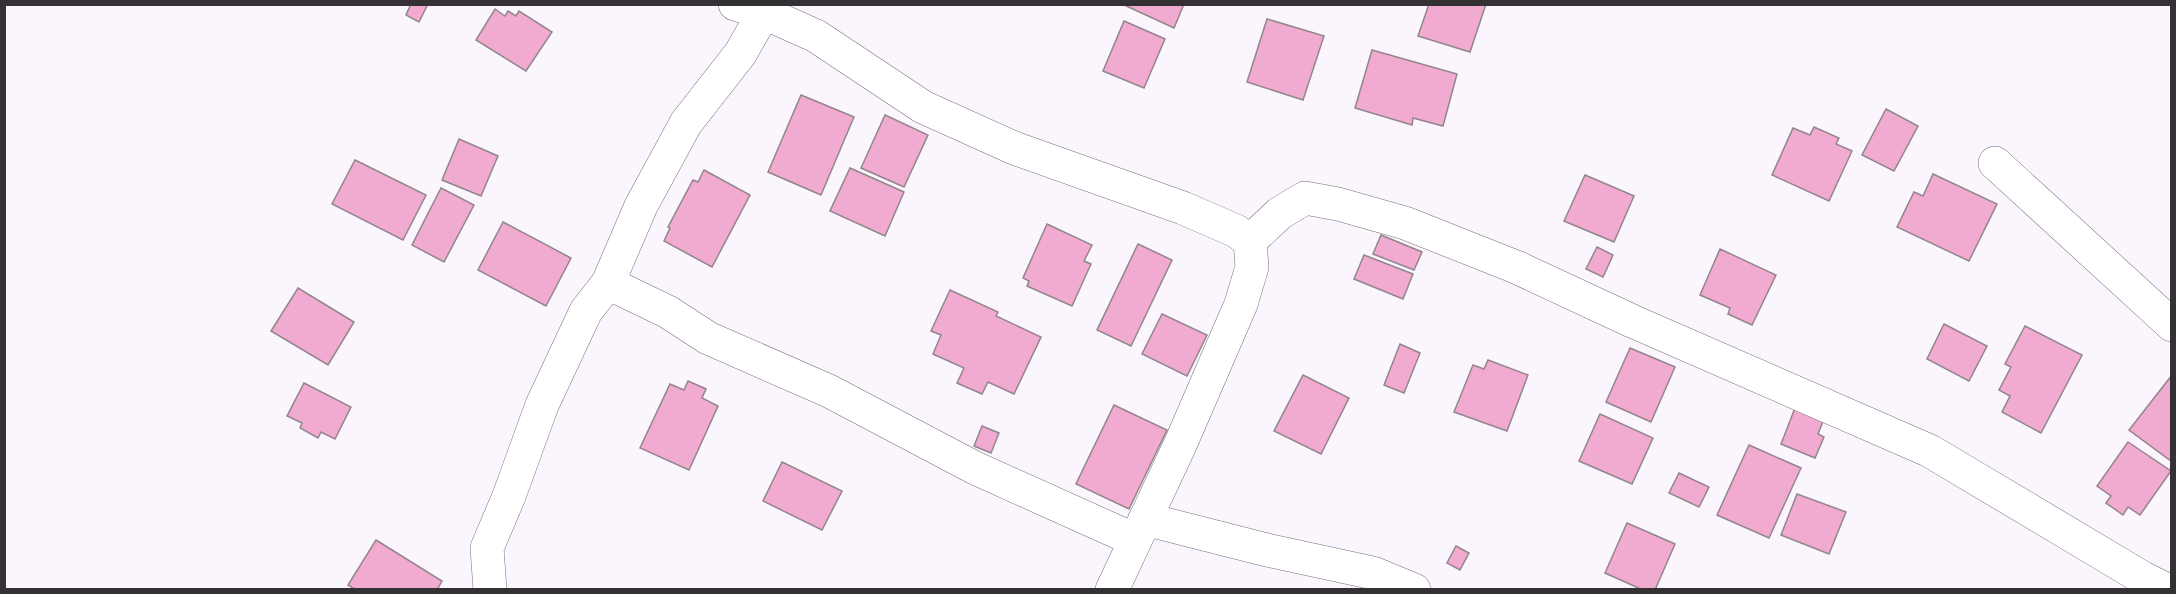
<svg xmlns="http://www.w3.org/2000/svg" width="2176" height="594" font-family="Rubik,sans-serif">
	<rect width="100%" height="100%" fill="#fbf5fe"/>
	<g fill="#f1aad0" stroke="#92868b" stroke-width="1.5">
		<polygon points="411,4 428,4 419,22 406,15"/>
		<polygon points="1122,4 1184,4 1174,28"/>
		<polygon points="1429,4 1486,4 1470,52 1418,36"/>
		<polygon points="495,9 505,16 508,11 516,16 519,11 552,32 526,71 476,40"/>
		<polygon points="1267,19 1324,36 1303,100 1247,82"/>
		<polygon points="1124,21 1165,39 1144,88 1103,71"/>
		<polygon points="1372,50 1457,74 1443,126 1413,118 1412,125 1355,108"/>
		<polygon points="801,95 854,117 821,195 768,172"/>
		<polygon points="1886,109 1918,126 1894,171 1862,155"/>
		<polygon points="885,115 928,135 904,187 861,168"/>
		<polygon points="1814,127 1839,138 1836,144 1852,151 1829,201 1772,175 1793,128 1810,135"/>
		<polygon points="459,139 498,156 481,196 442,180"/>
		<polygon points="355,160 426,195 403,240 332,204"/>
		<polygon points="850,168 904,192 885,236 830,211"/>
		<polygon points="704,170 750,195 712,267 664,241 670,228 668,227 693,180 698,182"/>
		<polygon points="1933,174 1997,204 1969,261 1897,227 1914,192 1923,196"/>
		<polygon points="1585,175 1634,196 1614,242 1564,221"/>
		<polygon points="441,188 474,205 444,262 412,245"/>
		<polygon points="503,222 571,258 546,306 478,270"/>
		<polygon points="1047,224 1092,245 1084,261 1091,264 1072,306 1027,286 1029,281 1023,278"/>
		<polygon points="1381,235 1422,252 1414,270 1373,254"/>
		<polygon points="1138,244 1172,260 1131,346 1097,330"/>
		<polygon points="1597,247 1613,255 1603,277 1586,269"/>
		<polygon points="1720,249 1776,275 1752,325 1728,314 1730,308 1700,295"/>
		<polygon points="1364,255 1413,274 1403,299 1354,279"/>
		<polygon points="298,288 354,322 328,365 271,331"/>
		<polygon points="950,290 998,312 996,316 1041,337 1014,394 988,382 982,394 957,383 964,368 933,354 941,335 931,331"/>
		<polygon points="1162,314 1207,335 1187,376 1142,354"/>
		<polygon points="1944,324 1987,346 1969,381 1927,359"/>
		<polygon points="2025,326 2082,355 2041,433 2002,412 2010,396 1999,390 2011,367 2005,364"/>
		<polygon points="1400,344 1420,353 1404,393 1384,385"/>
		<polygon points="1630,348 1675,367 1651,422 1606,402"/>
		<polygon points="1488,360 1528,375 1507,431 1454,412 1473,365 1484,369"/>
		<polygon points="1303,375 1349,398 1321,454 1274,431"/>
		<polygon points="2172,375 2172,460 2171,461 2129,430"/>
		<polygon points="688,381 706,389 702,398 718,406 689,470 640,448 670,384 684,390"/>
		<polygon points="304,383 351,407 335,439 321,432 318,438 300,428 302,423 287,416"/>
		<polygon points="1114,405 1167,430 1129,509 1076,484"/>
		<polygon points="1795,408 1824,419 1818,434 1824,437 1815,458 1781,444"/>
		<polygon points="1600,414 1653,438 1632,484 1579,461"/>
		<polygon points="982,426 999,433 991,453 974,446"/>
		<polygon points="2128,442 2171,471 2140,515 2128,507 2123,515 2106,503 2111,496 2097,486"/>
		<polygon points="1749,445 1801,468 1769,538 1717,515"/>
		<polygon points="782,462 842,491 822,530 763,501"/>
		<polygon points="1679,473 1709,487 1699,507 1669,493"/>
		<polygon points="1797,494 1846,512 1829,554 1781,535"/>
		<polygon points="1627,523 1675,544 1655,590 1643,590 1605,573"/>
		<polygon points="376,540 442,581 437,590 356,590 348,585"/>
		<polygon points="1456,546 1469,553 1460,570 1447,563"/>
	</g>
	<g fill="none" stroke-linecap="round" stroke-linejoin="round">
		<g stroke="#77717a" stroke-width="34">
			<g id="minor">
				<polyline points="735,4 769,15 816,36 923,107 1014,148 1183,208 1236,231 1250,241 1252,267 1241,304 1180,445 1112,590"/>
				<polyline points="1995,163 2172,325"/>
				<polyline points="1250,241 1280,213 1305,198 1338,204 1405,223 1516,267 1632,321 1930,451 2143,578 2167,590"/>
				<polyline points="608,283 641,206 686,123 740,54 763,14"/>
				<polyline points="1145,519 1267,550 1373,573 1414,590"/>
				<polyline points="490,590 487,548 509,496 542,405 586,311 608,283 668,312 708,338 829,391 975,468 1135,540"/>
			</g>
		</g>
		<use href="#minor" stroke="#fff" stroke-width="33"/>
	</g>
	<rect width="2176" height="594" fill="none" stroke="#343135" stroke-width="12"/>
</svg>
